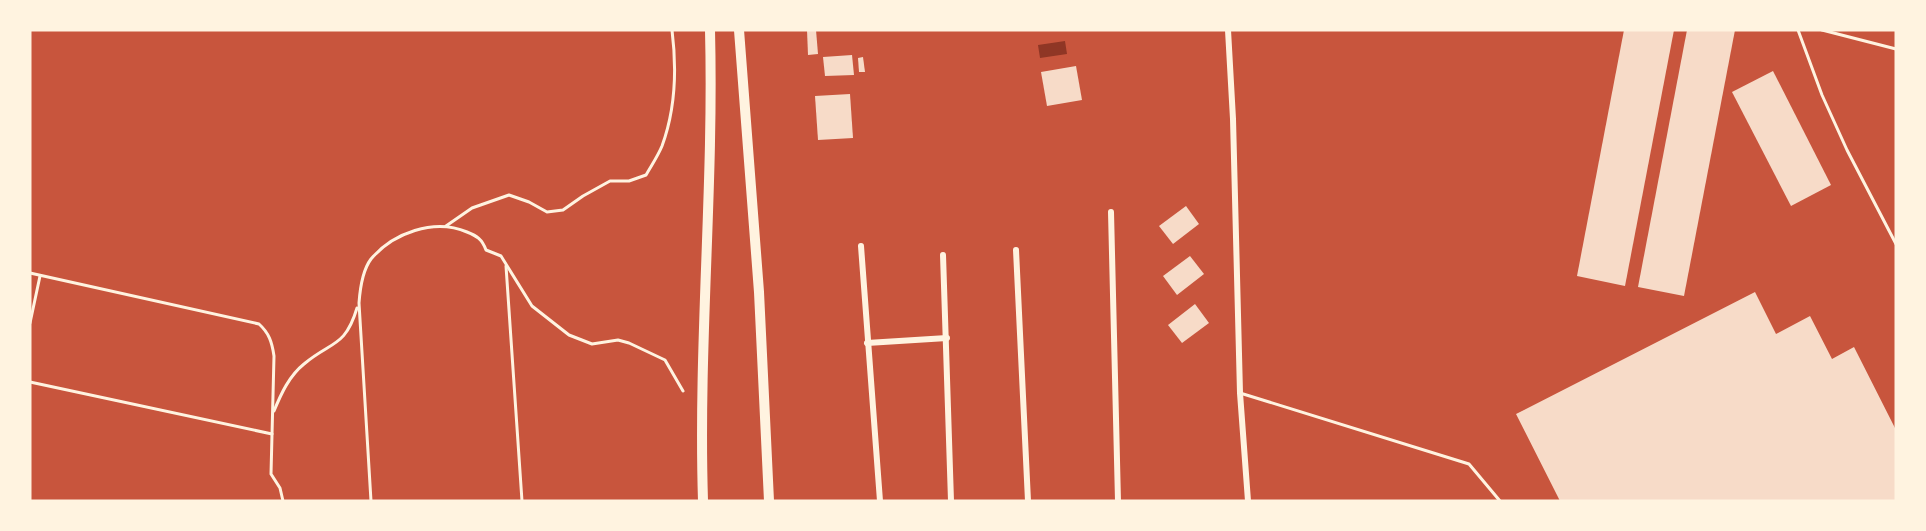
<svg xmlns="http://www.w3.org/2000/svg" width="1926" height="531" font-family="'DejaVu Sans',sans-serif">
	<rect width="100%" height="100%" fill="#c8553d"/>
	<polygon fill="#8f3625" points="1065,41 1067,54 1040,58 1038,45"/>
	<g fill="#f7dbc8">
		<polygon points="807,30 816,30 818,54 808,55"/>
		<polygon points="1624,30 1674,30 1625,286 1577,276"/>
		<polygon points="1687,30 1735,30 1684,296 1638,287"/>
		<polygon points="852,55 854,75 825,76 823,57"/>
		<polygon points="863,57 865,72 859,72 858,58"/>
		<polygon points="1076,66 1082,100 1047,106 1041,72"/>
		<polygon points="1773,71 1831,185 1791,206 1732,92"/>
		<polygon points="850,94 853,138 818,140 815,96"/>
		<polygon points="1186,206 1199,224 1173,244 1159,226"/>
		<polygon points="1190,256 1204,274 1177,295 1163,276"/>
		<polygon points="1755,292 1776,334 1810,316 1832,359 1854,347 1896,430 1896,501 1560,501 1516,414"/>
		<polygon points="1195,304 1209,323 1182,343 1168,325"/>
	</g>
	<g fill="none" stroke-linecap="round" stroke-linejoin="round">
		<g stroke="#fff3e0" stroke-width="3">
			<polyline points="1798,30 1822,95 1847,150 1896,244"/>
			<polyline points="1822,30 1896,49"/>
			<path d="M446 226 472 208 509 195 529 202 547 212 563 210 583 196 610 181H629L646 175C651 166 658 156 662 146 676 108 677 70 672 30"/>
			<polyline points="506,266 522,501"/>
			<path d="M30 273 259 324C269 333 272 342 274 356L271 474 280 488 283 501"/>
			<polyline points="30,323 40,276"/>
			<polyline points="30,382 272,434"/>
			<polyline points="1240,393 1469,464 1500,501"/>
			<path d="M274 411C281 394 289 376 304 364 331 341 345 348 357 308"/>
			<path d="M371 501 359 303C360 289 362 271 371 259 393 233 434 218 467 232 477 236 482 239 486 250L501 256 532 306 569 335 592 344 618 340 629 343 665 360 683 391"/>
		</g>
		<g stroke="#fff3e0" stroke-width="6">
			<polyline points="1228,30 1233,119 1240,393 1248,501"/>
			<polyline points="1111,212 1118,501"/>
			<polyline points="861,246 880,501"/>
			<polyline points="1016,250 1028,501"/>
			<polyline points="943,255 951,501"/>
			<polyline points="867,343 947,338"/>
		</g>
		<g stroke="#fff3e0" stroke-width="10">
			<polyline points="739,30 759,292 769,501"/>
			<path d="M703 501C698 344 714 187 710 30"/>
		</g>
	</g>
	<rect width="1926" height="531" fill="none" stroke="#fff3e0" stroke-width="63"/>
</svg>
